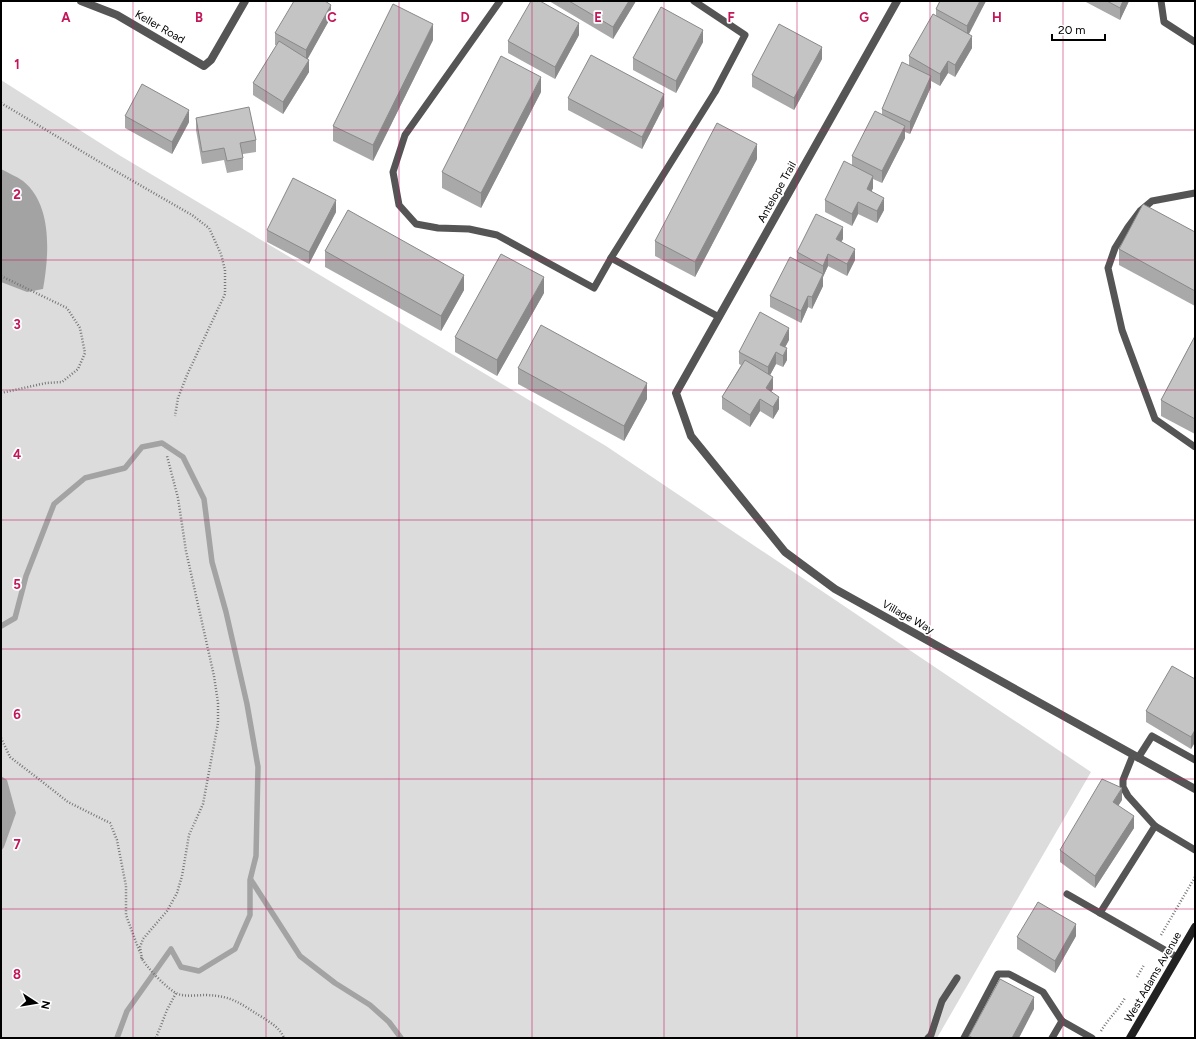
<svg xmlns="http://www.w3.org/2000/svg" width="1196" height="1039" font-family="Figtree,sans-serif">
	<rect width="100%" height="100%" fill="#fff"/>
	<polygon fill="#dcdcdc" points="1,80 119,155 606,446 1091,772 937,1038 1,1038"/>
	<g fill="#a3a3a3">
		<path d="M1 169C8 173 16 176 23 181 53 205 49 256 43 289L27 292 1 282Z"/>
		<polygon points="1,776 7,780 16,813 4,847 1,851"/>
	</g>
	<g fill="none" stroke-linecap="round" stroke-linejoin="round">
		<g stroke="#a3a3a3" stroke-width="5.5">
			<polyline points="1,626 15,618 26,576 54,504 85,478 125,468 142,447 162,443 183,457 204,499 212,562 226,612 247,704 258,767 256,856 250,880 250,915 235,949 199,971 181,967 171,949 127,1011 117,1038"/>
			<polyline points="251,880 300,956 335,983 370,1005 389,1022 401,1038"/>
		</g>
		<g stroke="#777" stroke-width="2.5" stroke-dasharray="1 2" stroke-linecap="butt">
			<polyline points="1,103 98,161 192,215 209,228 221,254 225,270 225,294 187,375 178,398 175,416"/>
			<polyline points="1,276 67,308 80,328 85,353 78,369 62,382 46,383 1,393"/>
			<polyline points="1,738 10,757 40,780 68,802 110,823 117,840 126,886 126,915 140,953"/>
			<polyline points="1161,935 1195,877"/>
			<path d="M141 957C146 967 168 990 178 994 187 997 197 995 206 995 234 996 240 1004 262 1017 271 1023 280 1028 284 1038"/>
			<polyline points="142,959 140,947 143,939 167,911 177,893 182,876 189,835 203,804 218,723 218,703 214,676 186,551 178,498 167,456"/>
			<polyline points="1137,977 1144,965"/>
			<path d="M1101 1031C1109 1018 1118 1010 1125 998"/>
			<polyline points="156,1038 167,1010 176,993"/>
		</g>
		<g stroke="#555" stroke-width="7">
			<polyline points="500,1 405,135 393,172 399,205 416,224 438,228 469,229 497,235 594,288 611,258 715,92 745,35 694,1"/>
			<polyline points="1161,1 1164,22 1195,42"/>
			<polyline points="1195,193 1152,201 1140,211 1128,227 1115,248 1108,268 1122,330 1155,419 1195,447"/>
			<polyline points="611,258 719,317"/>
			<polyline points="1133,755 1123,780 1123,787 1128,796 1155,826 1195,850"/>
			<polyline points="1138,758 1152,736 1195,760"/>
			<polyline points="1067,894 1177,957"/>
			<polyline points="1100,913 1155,826"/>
			<polyline points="928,1038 931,1035 942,1001 957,978"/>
			<polyline points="964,1038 998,974 1009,974 1043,992 1062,1021"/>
			<polyline points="1052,1038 1062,1021 1092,1038"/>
		</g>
		<g stroke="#555" stroke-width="8">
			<polyline points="81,1 117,15 204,66 211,60 245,1"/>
			<polyline points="897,1 676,393 691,436 785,552 835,589 1195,789"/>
		</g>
		<polyline stroke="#222" stroke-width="8" points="1130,1038 1195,927"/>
	</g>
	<g fill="#a9a9a9">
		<polygon points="549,1 636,1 613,39"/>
		<polygon points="940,1 986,1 968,34 972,48 955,77 948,73 940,86 931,81 931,87 910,134 905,132 905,138 882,183 873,179 873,188 871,192 884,210 877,223 858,214 852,226 825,212 825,200 852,166 852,156 882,114 882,109 909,65 909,56 936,16 936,9"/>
		<polygon points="1084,1 1129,1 1120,20"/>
		<polygon points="331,17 307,59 309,72 283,114 253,95 253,83 277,45 275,45 275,33"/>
		<polygon points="579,35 555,79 508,53 508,41"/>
		<polygon points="433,40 373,161 333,141 333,126"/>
		<polygon points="703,42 676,93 633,70 633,58"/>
		<polygon points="822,59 794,110 752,87 752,75"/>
		<polygon points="541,92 481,208 442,188 442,172"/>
		<polygon points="568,98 664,106 642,149 568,110"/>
		<polygon points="125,116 189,122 172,154 125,128"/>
		<polygon points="196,118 256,140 256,152 243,154 243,170 227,173 224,160 202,164 196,130"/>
		<polygon points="757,159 695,277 655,256 655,241"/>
		<polygon points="336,212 309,264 267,242 267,230"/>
		<polygon points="1195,232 1195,306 1119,265 1119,249"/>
		<polygon points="843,239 841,242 855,260 847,276 828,266 823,277 823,286 812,309 808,307 801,323 770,307 770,296 797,261 797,252"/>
		<polygon points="325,251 464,290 441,331 325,267"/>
		<polygon points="544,293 497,376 455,352 455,337"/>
		<polygon points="1195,336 1195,434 1161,416 1161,400"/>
		<polygon points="789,340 785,347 787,360 783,367 776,364 770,375 773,389 771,392 779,409 773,419 760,411 750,427 722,409 722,397 741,365 739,364 739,352"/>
		<polygon points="518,368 647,399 624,441 518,384"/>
		<polygon points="1195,679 1195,742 1191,749 1146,722 1146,711"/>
		<polygon points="1122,800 1118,806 1134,828 1095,888 1060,862 1060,850"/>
		<polygon points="1076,936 1055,973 1017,949 1017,937"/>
	</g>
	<g fill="#898989">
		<polygon points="629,1 636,1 613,39 613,27"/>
		<polygon points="980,1 986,1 967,38 967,26"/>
		<polygon points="1123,1 1129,1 1120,20 1120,8"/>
		<polygon points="331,5 331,17 306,62 306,50"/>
		<polygon points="579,23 579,35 555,79 555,67"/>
		<polygon points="433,24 433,40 373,161 373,145"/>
		<polygon points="703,30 703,42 676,93 676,81"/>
		<polygon points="972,36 972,48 955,77 955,65"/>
		<polygon points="822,47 822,59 794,110 794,98"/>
		<polygon points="309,60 309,72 283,114 283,102"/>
		<polygon points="948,61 948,73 940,86 940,74"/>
		<polygon points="931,76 931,87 910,134 910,122"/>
		<polygon points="541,77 541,92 481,208 481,193"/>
		<polygon points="664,94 664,106 642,149 642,137"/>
		<polygon points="189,110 189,122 172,154 172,142"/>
		<polygon points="905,126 905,138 882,183 882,171"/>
		<polygon points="757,144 757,159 695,277 695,262"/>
		<polygon points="873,176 873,188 867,201 867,189"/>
		<polygon points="884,198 884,210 877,223 877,211"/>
		<polygon points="336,200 336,212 309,264 309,252"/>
		<polygon points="858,202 858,214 852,226 852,214"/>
		<polygon points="843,227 843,239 836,251 836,239"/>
		<polygon points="855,249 855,260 847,276 847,264"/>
		<polygon points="828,254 828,266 823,277 823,286 812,309 812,297 823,275 823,266"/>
		<polygon points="464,275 464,290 441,331 441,316"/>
		<polygon points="544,277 544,293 497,376 497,360"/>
		<polygon points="808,296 808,307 801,323 801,311"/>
		<polygon points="789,328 789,340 781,355 780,345"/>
		<polygon points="787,348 787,360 783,367 783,356"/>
		<polygon points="776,352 776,364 768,379 768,367"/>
		<polygon points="773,377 773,389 766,400 766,388"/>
		<polygon points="647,383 647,399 624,441 624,426"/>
		<polygon points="779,397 779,409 773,419 773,407"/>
		<polygon points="760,399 760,411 750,427 750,415"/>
		<polygon points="1195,730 1195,742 1191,749 1191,737"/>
		<polygon points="1122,788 1122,800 1113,814 1113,802"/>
		<polygon points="1134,816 1134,828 1095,888 1095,876"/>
		<polygon points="1076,924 1076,936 1055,973 1055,961"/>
		<polygon points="1034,997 1034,1009 1019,1038 1012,1038"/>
	</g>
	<g fill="#c4c4c4" stroke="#898989">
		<polygon points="294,1 325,1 331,5 306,50 275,33"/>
		<polygon points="531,1 540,1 579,23 555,67 508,41"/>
		<polygon points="569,1 629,1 613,27"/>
		<polygon points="940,1 980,1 967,26 936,9"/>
		<polygon points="1107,1 1123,1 1120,8"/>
		<polygon points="393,4 433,24 373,145 333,126"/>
		<polygon points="661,7 703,30 676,81 633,58"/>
		<polygon points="933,14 972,36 955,65 948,61 940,74 909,56"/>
		<polygon points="779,24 822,47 794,98 752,75"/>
		<polygon points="279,41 309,60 283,102 253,83"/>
		<polygon points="591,55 664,94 642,137 568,98"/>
		<polygon points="501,56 541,77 481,193 442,172"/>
		<polygon points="902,62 931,76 910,122 882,109"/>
		<polygon points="142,84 189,110 172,142 125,116"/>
		<polygon points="249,107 256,140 240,143 243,158 227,161 224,148 202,152 196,118"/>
		<polygon points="875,111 905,126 882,171 852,156"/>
		<polygon points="717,123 757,144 695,262 655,241"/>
		<polygon points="844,161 873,176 867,189 884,198 877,211 858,202 852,214 825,200"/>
		<polygon points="293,178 336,200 309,252 267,230"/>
		<polygon points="1143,204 1195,232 1195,291 1119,249"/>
		<polygon points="348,210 464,275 441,316 325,251"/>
		<polygon points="816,214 843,227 836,239 855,249 847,264 828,254 823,266 797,252"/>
		<polygon points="501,254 544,277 497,360 455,337"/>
		<polygon points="790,257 823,274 812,297 808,296 801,311 770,296"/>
		<polygon points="760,312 789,328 780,345 787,348 783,356 776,352 768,367 739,352"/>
		<polygon points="541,325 647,383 624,426 518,368"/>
		<polygon points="1195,336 1195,419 1161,400"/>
		<polygon points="745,360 773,377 766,388 779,397 773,407 760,399 750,415 722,397"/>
		<polygon points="1172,666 1195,679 1195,730 1191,737 1146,711"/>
		<polygon points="1102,779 1122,788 1113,802 1134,816 1095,876 1060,850"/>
		<polygon points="1038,902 1076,924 1055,961 1017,937"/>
		<polygon points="1000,979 1034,997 1012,1038 973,1038 969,1036"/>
	</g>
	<path fill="none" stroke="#c2185b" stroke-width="1" stroke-opacity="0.55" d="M133 1V1038M266 1V1038M399 1V1038M532 1V1038M664 1V1038M797 1V1038M930 1V1038M1063 1V1038M1 130H1195M1 260H1195M1 390H1195M1 520H1195M1 649H1195M1 779H1195M1 909H1195"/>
	<g text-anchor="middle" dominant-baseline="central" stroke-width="3.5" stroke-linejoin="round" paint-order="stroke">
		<g font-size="11" fill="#000" stroke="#fff">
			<text transform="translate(160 27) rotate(30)">Keller Road</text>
			<text transform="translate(777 192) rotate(-61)">Antelope Trail</text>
			<text transform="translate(908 617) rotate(29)">Village Way</text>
			<text transform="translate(1153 977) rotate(-60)">West Adams Avenue</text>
		</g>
	</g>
	<g font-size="13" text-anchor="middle" font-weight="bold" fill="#c2185b" stroke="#fff" stroke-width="3.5" stroke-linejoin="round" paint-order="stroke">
		<text x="66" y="22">A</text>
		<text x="199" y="22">B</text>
		<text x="332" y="22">C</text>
		<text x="465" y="22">D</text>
		<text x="598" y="22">E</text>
		<text x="731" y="22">F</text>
		<text x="864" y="22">G</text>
		<text x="997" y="22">H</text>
		<text x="17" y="69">1</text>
		<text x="17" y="199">2</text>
		<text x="17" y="329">3</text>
		<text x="17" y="459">4</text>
		<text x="17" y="589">5</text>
		<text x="17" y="719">6</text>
		<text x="17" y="849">7</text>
		<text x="17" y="979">8</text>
	</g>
	<rect width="1196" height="1039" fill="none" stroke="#000000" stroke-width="4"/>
	<g transform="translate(36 1003) rotate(102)" stroke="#ffffff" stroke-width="3" paint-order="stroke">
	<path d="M0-3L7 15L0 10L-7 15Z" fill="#000000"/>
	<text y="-6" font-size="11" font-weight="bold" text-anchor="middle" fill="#000000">N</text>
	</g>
	<path d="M1052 34v6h53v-6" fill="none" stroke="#000000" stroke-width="2"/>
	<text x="1058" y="34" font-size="12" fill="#000000" stroke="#ffffff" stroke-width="3" paint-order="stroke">20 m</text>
</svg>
